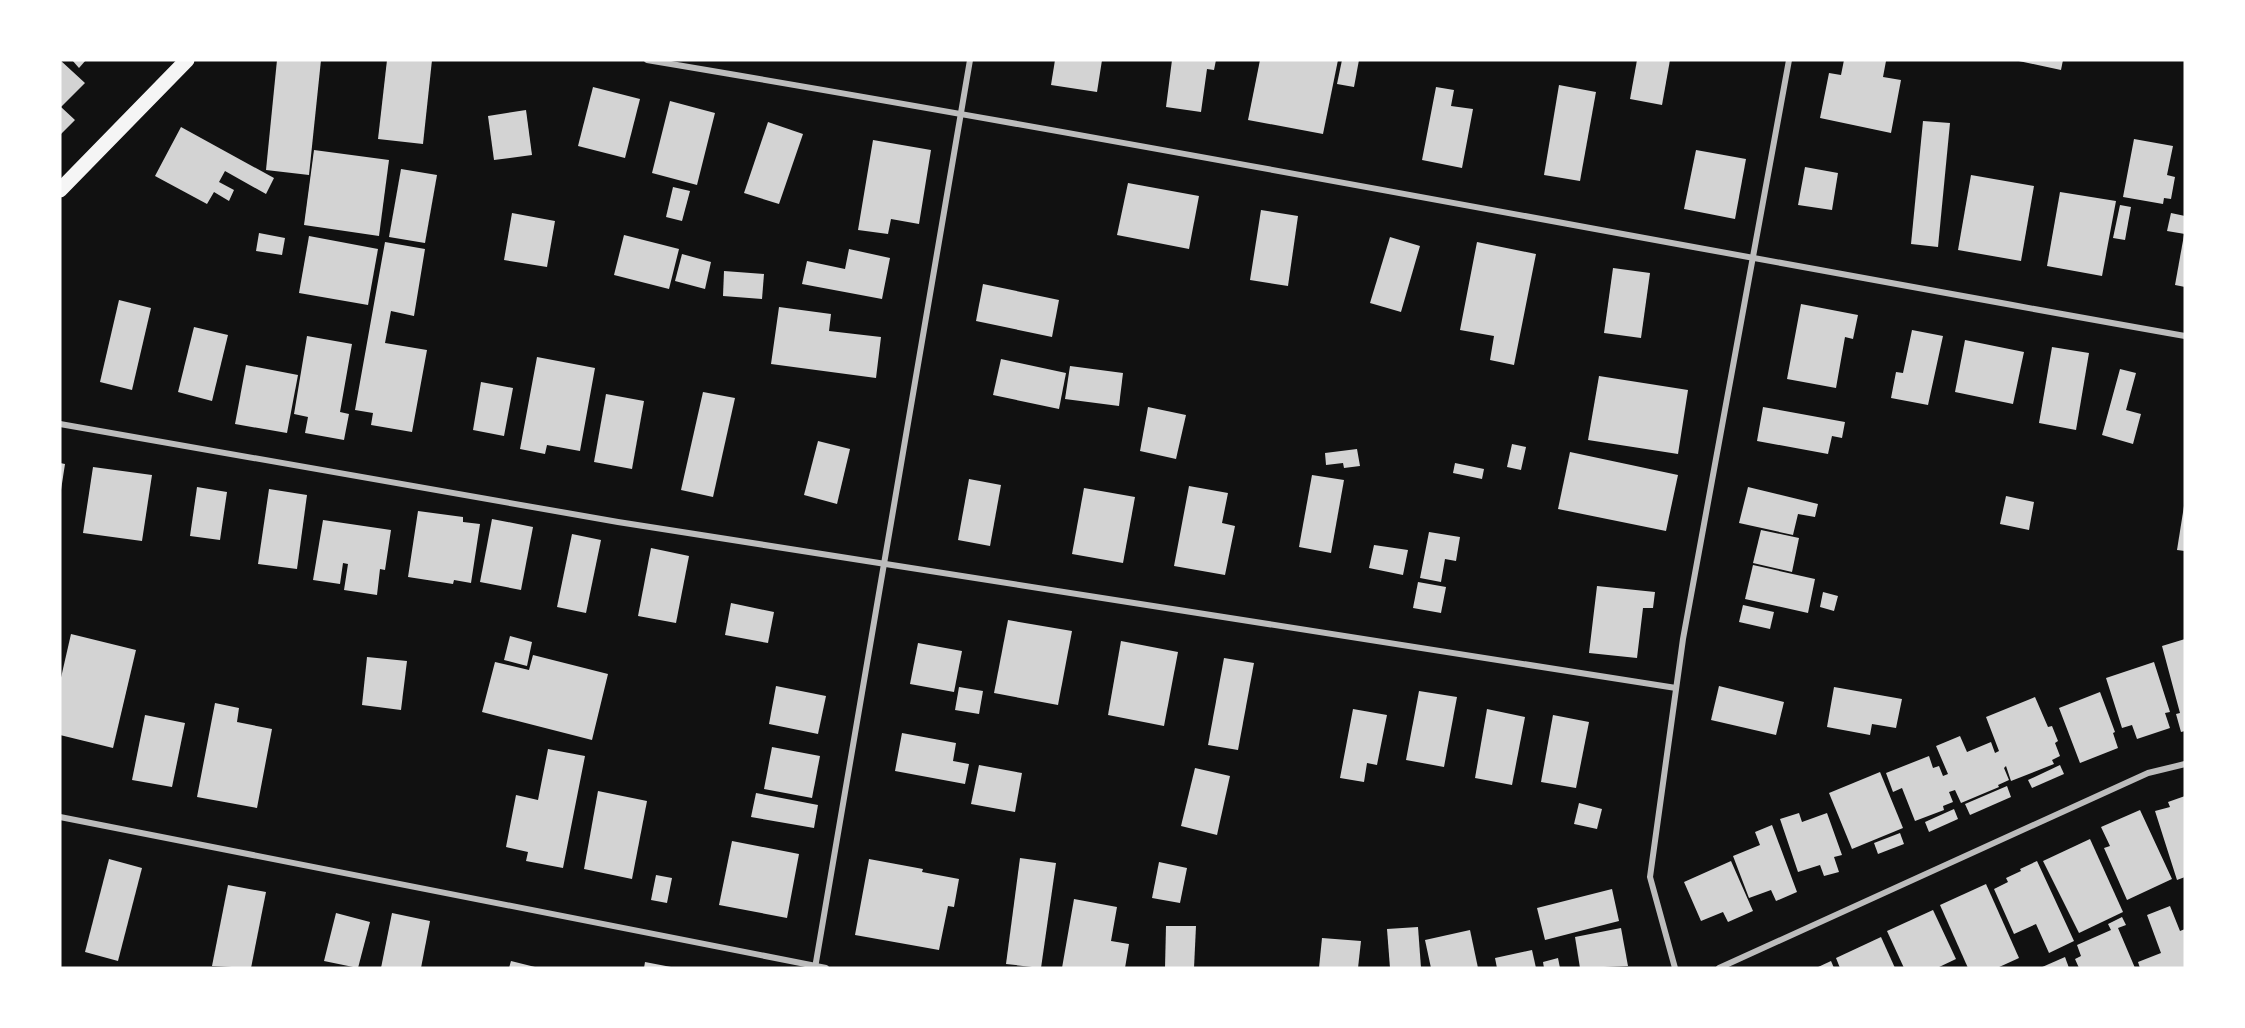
<svg xmlns="http://www.w3.org/2000/svg" width="2245" height="1028" font-family="'DM Sans',sans-serif">
	<rect width="100%" height="100%" fill="#111"/>
	<g fill="#d3d3d3">
		<polygon points="60,60 85,83 61,107 75,120 60,135"/>
		<polygon points="72,60 86,60 79,68"/>
		<polygon points="277,60 321,60 309,175 266,170"/>
		<polygon points="387,60 432,60 423,144 378,139"/>
		<polygon points="1055,60 1102,60 1097,92 1051,85"/>
		<polygon points="1172,60 1216,60 1214,70 1207,69 1201,112 1166,107"/>
		<polygon points="1260,60 1338,60 1323,134 1248,120"/>
		<polygon points="1342,60 1359,60 1354,87 1337,84"/>
		<polygon points="1637,60 1670,60 1662,105 1630,99"/>
		<polygon points="1844,60 1886,61 1883,77 1901,80 1891,133 1820,118 1829,73 1841,75"/>
		<polygon points="2014,60 2063,60 2061,70"/>
		<polygon points="1559,85 1596,92 1580,181 1544,175"/>
		<polygon points="593,87 640,99 625,158 578,146"/>
		<polygon points="1436,87 1454,90 1451,106 1473,109 1462,168 1422,160"/>
		<polygon points="670,101 715,113 697,185 652,173"/>
		<polygon points="526,110 532,155 494,160 488,116"/>
		<polygon points="1923,121 1950,123 1938,247 1911,244"/>
		<polygon points="768,122 803,134 779,204 744,193"/>
		<polygon points="181,127 274,178 266,194 225,171 219,182 234,190 229,201 214,192 207,204 155,176"/>
		<polygon points="2134,139 2173,146 2167,175 2175,177 2171,199 2164,198 2163,204 2123,197"/>
		<polygon points="873,140 931,150 919,224 891,219 888,234 858,230"/>
		<polygon points="314,150 389,160 379,236 304,225"/>
		<polygon points="1696,150 1746,159 1735,219 1684,209"/>
		<polygon points="1805,167 1838,173 1832,210 1798,205"/>
		<polygon points="401,169 437,175 425,243 389,237"/>
		<polygon points="1971,175 2034,186 2021,261 1958,250"/>
		<polygon points="1128,183 1199,196 1189,249 1117,235"/>
		<polygon points="673,187 690,191 682,221 666,217"/>
		<polygon points="2060,192 2116,201 2102,276 2047,266"/>
		<polygon points="2120,205 2131,207 2125,240 2113,238"/>
		<polygon points="1261,210 1298,216 1288,286 1250,280"/>
		<polygon points="512,213 555,221 547,267 504,260"/>
		<polygon points="2171,213 2185,216 2185,234 2167,231"/>
		<polygon points="259,233 285,238 282,255 256,251"/>
		<polygon points="624,235 679,249 669,289 614,275"/>
		<polygon points="2184,235 2185,235 2185,287 2175,285"/>
		<polygon points="309,236 378,249 368,305 299,293"/>
		<polygon points="1390,237 1420,246 1401,312 1370,303"/>
		<polygon points="385,242 425,249 414,316 391,311 385,343 427,350 412,432 371,425 373,413 355,410"/>
		<polygon points="1477,242 1536,254 1514,365 1490,360 1494,336 1460,330"/>
		<polygon points="849,249 890,258 882,299 802,284 807,261 845,269"/>
		<polygon points="682,254 711,262 705,289 675,281"/>
		<polygon points="1613,268 1650,273 1641,338 1604,333"/>
		<polygon points="724,271 764,274 762,299 723,296"/>
		<polygon points="983,284 1059,300 1052,337 976,321"/>
		<polygon points="119,300 151,308 132,390 100,382"/>
		<polygon points="1801,304 1858,315 1853,339 1845,337 1836,388 1787,379"/>
		<polygon points="779,307 831,314 829,331 881,337 876,378 771,364"/>
		<polygon points="194,327 228,335 212,401 178,392"/>
		<polygon points="1912,330 1943,336 1928,405 1891,398 1896,372 1903,373"/>
		<polygon points="307,336 352,344 340,412 349,414 344,440 305,433 308,417 294,414"/>
		<polygon points="1965,340 2024,352 2013,404 1955,392"/>
		<polygon points="2052,347 2089,353 2076,430 2039,423"/>
		<polygon points="537,357 595,368 580,451 547,445 545,454 520,449"/>
		<polygon points="1001,359 1066,373 1059,409 993,395"/>
		<polygon points="246,365 298,375 287,433 235,424"/>
		<polygon points="1070,366 1123,373 1119,406 1065,399"/>
		<polygon points="2120,369 2136,373 2126,410 2141,414 2133,444 2102,435"/>
		<polygon points="1599,376 1688,390 1678,454 1588,440"/>
		<polygon points="481,382 513,388 504,436 473,430"/>
		<polygon points="703,392 735,398 713,497 681,490"/>
		<polygon points="606,394 644,401 632,469 594,462"/>
		<polygon points="1148,407 1186,415 1176,459 1140,451"/>
		<polygon points="1763,407 1845,422 1842,438 1832,436 1828,454 1757,441"/>
		<polygon points="818,441 850,449 837,504 804,495"/>
		<polygon points="1512,444 1526,447 1521,470 1507,467"/>
		<polygon points="1357,449 1360,466 1344,468 1343,463 1326,465 1325,453"/>
		<polygon points="1570,452 1678,475 1666,531 1558,509"/>
		<polygon points="60,463 65,464 61,490 60,490"/>
		<polygon points="1455,463 1484,469 1482,479 1453,473"/>
		<polygon points="93,467 152,475 142,541 83,533"/>
		<polygon points="1312,475 1344,480 1331,553 1299,547"/>
		<polygon points="969,479 1001,485 990,546 958,540"/>
		<polygon points="1189,486 1228,493 1222,523 1235,526 1225,575 1174,566"/>
		<polygon points="197,487 227,492 220,540 190,536"/>
		<polygon points="1748,487 1818,504 1815,517 1798,514 1793,535 1739,523"/>
		<polygon points="1084,488 1135,497 1123,563 1072,554"/>
		<polygon points="269,489 307,495 297,569 258,564"/>
		<polygon points="2006,496 2034,502 2029,530 2000,524"/>
		<polygon points="2184,506 2185,506 2185,551 2177,550"/>
		<polygon points="418,511 463,517 463,522 480,524 471,583 454,580 453,584 408,577"/>
		<polygon points="492,519 533,527 521,590 480,582"/>
		<polygon points="323,520 391,530 385,570 380,569 377,595 344,590 348,564 343,563 340,584 313,580"/>
		<polygon points="1761,530 1799,538 1792,572 1753,563"/>
		<polygon points="1429,532 1460,537 1456,561 1445,559 1441,582 1420,578"/>
		<polygon points="572,534 601,540 586,613 557,607"/>
		<polygon points="1374,545 1408,550 1403,575 1369,568"/>
		<polygon points="651,548 689,556 676,623 638,616"/>
		<polygon points="1753,565 1815,579 1808,613 1745,599"/>
		<polygon points="1418,582 1446,587 1441,613 1413,608"/>
		<polygon points="1597,586 1655,592 1653,608 1643,608 1637,658 1589,653"/>
		<polygon points="1823,592 1838,596 1834,611 1820,607"/>
		<polygon points="731,603 774,612 768,643 725,635"/>
		<polygon points="1743,605 1774,612 1770,629 1739,622"/>
		<polygon points="1008,620 1072,631 1058,705 994,693"/>
		<polygon points="71,634 136,650 113,748 60,735 60,682"/>
		<polygon points="510,636 532,642 527,666 504,660"/>
		<polygon points="2185,639 2185,731 2181,732 2176,714 2180,713 2162,646"/>
		<polygon points="1121,641 1178,652 1164,726 1108,715"/>
		<polygon points="918,643 962,651 954,692 910,684"/>
		<polygon points="533,655 608,674 592,740 482,712 495,662 529,670"/>
		<polygon points="367,657 407,661 401,710 362,705"/>
		<polygon points="1224,658 1254,663 1238,750 1208,745"/>
		<polygon points="2154,662 2170,712 2165,713 2170,728 2137,739 2132,725 2122,728 2106,678"/>
		<polygon points="776,686 826,696 818,734 769,724"/>
		<polygon points="1719,686 1784,702 1776,735 1711,720"/>
		<polygon points="959,687 983,691 979,714 955,710"/>
		<polygon points="1834,687 1902,699 1896,728 1872,724 1870,735 1827,727"/>
		<polygon points="1419,691 1457,697 1444,767 1406,760"/>
		<polygon points="2100,692 2115,732 2113,733 2118,748 2080,763 2059,708"/>
		<polygon points="2035,697 2048,727 2052,726 2058,741 2055,743 2060,756 2052,760 2054,764 2011,781 2006,766 2004,768 2009,780 1998,785 1999,787 1961,803 1955,790 1949,792 1953,802 1943,806 1944,810 1915,821 1902,788 1893,792 1886,773 1929,756 1933,768 1939,766 1943,776 1948,774 1936,746 1960,736 1967,752 1991,742 1995,753 1999,751 1986,717"/>
		<polygon points="215,703 239,708 237,722 272,729 257,808 197,797"/>
		<polygon points="1353,709 1387,715 1377,765 1367,763 1364,782 1340,778"/>
		<polygon points="1487,709 1525,717 1512,785 1475,778"/>
		<polygon points="145,715 185,723 172,787 132,780"/>
		<polygon points="1553,715 1589,722 1576,788 1541,782"/>
		<polygon points="902,733 956,743 953,761 969,764 965,784 895,771"/>
		<polygon points="772,747 820,756 812,798 764,789"/>
		<polygon points="548,749 585,756 563,868 526,861 528,852 506,847 516,795 538,800"/>
		<polygon points="979,765 1022,773 1015,812 971,804"/>
		<polygon points="2060,765 2064,774 2032,788 2028,780"/>
		<polygon points="1195,768 1230,776 1217,835 1181,826"/>
		<polygon points="1880,772 1903,828 1852,849 1829,793"/>
		<polygon points="2007,786 2011,797 1970,815 1965,804"/>
		<polygon points="598,791 647,801 632,879 584,869"/>
		<polygon points="756,793 818,805 814,828 751,817"/>
		<polygon points="2185,796 2185,877 2177,880 2155,811 2170,807 2168,802"/>
		<polygon points="1579,803 1602,809 1597,829 1574,824"/>
		<polygon points="1954,809 1958,819 1929,832 1925,822"/>
		<polygon points="2140,810 2172,879 2127,900 2104,848 2110,846 2101,827"/>
		<polygon points="1799,813 1802,822 1827,813 1842,855 1834,857 1839,872 1824,876 1820,865 1798,872 1780,819"/>
		<polygon points="1772,825 1797,892 1776,901 1771,890 1749,898 1733,856 1760,845 1755,832"/>
		<polygon points="1900,833 1904,844 1878,854 1874,843"/>
		<polygon points="2090,839 2123,912 2079,933 2043,861"/>
		<polygon points="732,841 799,854 787,918 719,905"/>
		<polygon points="1020,858 1056,863 1041,968 1006,964"/>
		<polygon points="109,859 142,868 118,961 85,952"/>
		<polygon points="869,859 923,869 922,872 959,879 954,907 948,906 939,950 855,935"/>
		<polygon points="1731,861 1753,911 1728,922 1723,912 1701,921 1684,882"/>
		<polygon points="2037,861 2074,941 2049,953 2036,924 2014,934 1994,889 2008,882 2006,878 2021,871 2020,869"/>
		<polygon points="1159,862 1187,868 1180,903 1152,898"/>
		<polygon points="656,875 672,878 667,903 651,900"/>
		<polygon points="1986,884 2019,958 1997,968 1968,968 1940,905"/>
		<polygon points="228,885 266,892 251,968 212,966"/>
		<polygon points="1612,889 1619,921 1545,940 1537,908"/>
		<polygon points="1074,899 1117,907 1111,941 1129,944 1125,968 1062,968"/>
		<polygon points="2170,906 2180,931 2185,929 2185,968 2140,968 2138,962 2161,953 2147,915"/>
		<polygon points="1933,910 1956,959 1937,968 1904,968 1887,931"/>
		<polygon points="336,913 370,922 358,968 324,961"/>
		<polygon points="392,913 430,921 421,968 381,968"/>
		<polygon points="2122,917 2126,925 2118,928 2135,968 2079,968 2075,959 2081,956 2077,945 2111,930 2108,924"/>
		<polygon points="1166,926 1196,926 1194,968 1165,968"/>
		<polygon points="1418,927 1421,968 1390,968 1387,929"/>
		<polygon points="1621,928 1628,966 1580,968 1575,937"/>
		<polygon points="1470,930 1478,968 1431,968 1425,940"/>
		<polygon points="1881,937 1895,968 1840,968 1836,958"/>
		<polygon points="1322,938 1361,941 1358,968 1319,968"/>
		<polygon points="1532,950 1536,968 1497,968 1495,958"/>
		<polygon points="2065,957 2069,968 2040,968"/>
		<polygon points="1558,958 1560,968 1544,968 1543,962"/>
		<polygon points="511,961 535,967 535,968 509,968"/>
		<polygon points="1831,961 1834,968 1816,968"/>
		<polygon points="645,962 671,967 671,968 644,968"/>
	</g>
	<g fill="none" stroke-linecap="round" stroke-linejoin="round">
		<g stroke="#bcbcbc" stroke-width="6">
			<path d="M647 60C1161 146 1672 245 2185 336"/>
			<polyline points="60,424 618,522 1676,688"/>
			<polyline points="60,817 826,968"/>
			<polyline points="815,968 970,60"/>
			<polyline points="1675,968 1650,877 1683,639 1789,60"/>
			<polyline points="1719,968 2148,773 2185,764"/>
		</g>
		<polyline stroke="#f5f5f5" stroke-width="15" points="60,190 187,60"/>
	</g>
	<rect width="2245" height="1028" fill="none" stroke="#ffffff" stroke-width="123"/>
</svg>
